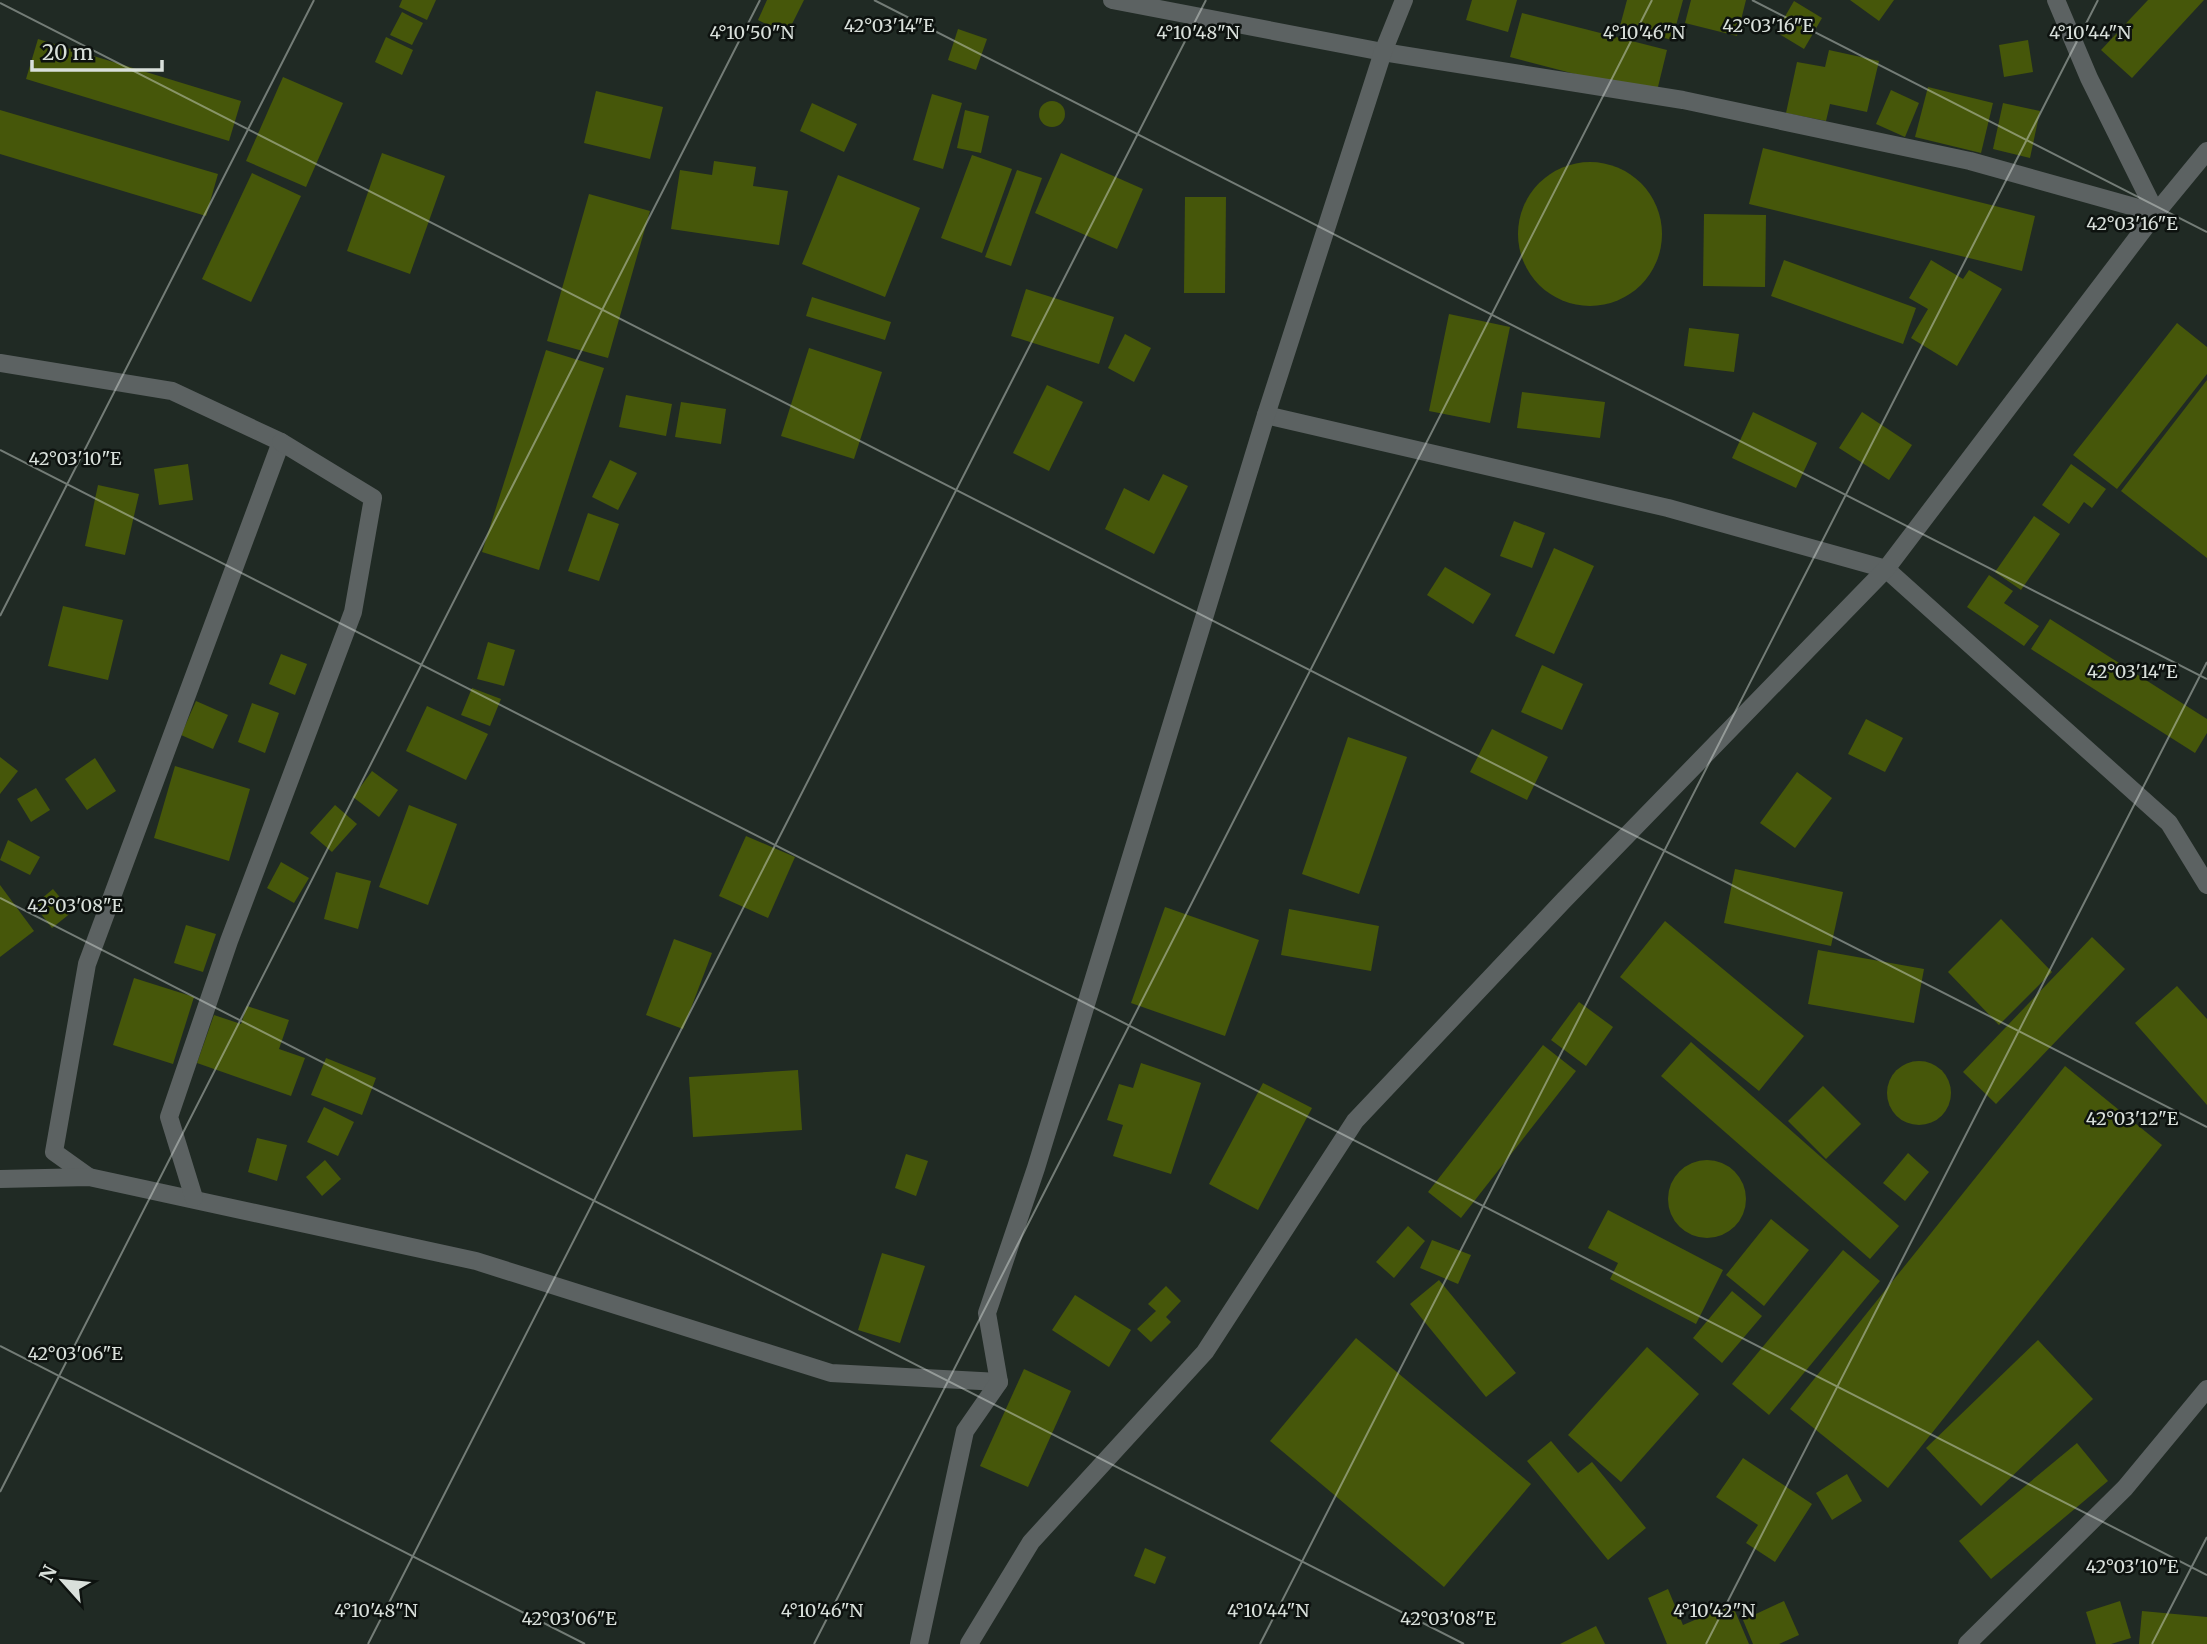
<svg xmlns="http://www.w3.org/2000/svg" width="2207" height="1644" font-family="Merriweather,serif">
	<rect width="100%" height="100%" fill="#202a24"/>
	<g fill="#46570a">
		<polygon points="402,0 436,0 427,20 399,7"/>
		<polygon points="767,0 804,0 787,34 758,20"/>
		<polygon points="1472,0 1517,0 1508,32 1466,20"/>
		<polygon points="1627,0 1683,0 1672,40 1620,26"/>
		<polygon points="1691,0 1746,0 1737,36 1685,23"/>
		<polygon points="1850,0 1894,0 1879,21"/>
		<polygon points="2148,0 2204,0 2132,78 2101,50"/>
		<polygon points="1794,1 1822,18 1804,49 1776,32"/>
		<polygon points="402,12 423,23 412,45 390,35"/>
		<polygon points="1522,13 1667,50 1656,95 1510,57"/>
		<polygon points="958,29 987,39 976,70 948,60"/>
		<polygon points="386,37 413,50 402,75 375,62"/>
		<polygon points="38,39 241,101 229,141 26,79"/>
		<polygon points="2028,40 2033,72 2004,77 1999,45"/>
		<polygon points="1829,50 1879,61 1867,112 1830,104 1826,121 1786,113 1797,62 1825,67"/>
		<polygon points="283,77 343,103 306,187 246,161"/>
		<polygon points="1928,87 1993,103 1981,153 1915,137"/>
		<polygon points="1891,90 1919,103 1905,137 1876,124"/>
		<polygon points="596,91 663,107 650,159 584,143"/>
		<polygon points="932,94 962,103 943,169 913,160"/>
		<circle cx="1052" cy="114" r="13"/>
		<polygon points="812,103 857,124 844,152 800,131"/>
		<polygon points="2003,103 2040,111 2030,158 1993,149"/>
		<polygon points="0,110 218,174 206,216 0,154"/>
		<polygon points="965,110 989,116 981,153 957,148"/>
		<polygon points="1763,148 2035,216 2022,271 1749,204"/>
		<polygon points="382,153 445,176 410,274 347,251"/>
		<polygon points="1061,153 1143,189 1117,249 1035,213"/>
		<polygon points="972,155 1012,169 982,253 941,238"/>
		<polygon points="714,161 756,167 753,186 788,191 779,245 671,229 680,170 712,175"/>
		<circle cx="1590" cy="234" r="72"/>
		<polygon points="1017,170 1042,178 1011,266 985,257"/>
		<polygon points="252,173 301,196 251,302 202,279"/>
		<polygon points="838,175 920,208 885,297 802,264"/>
		<polygon points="589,194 650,211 608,358 547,341"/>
		<polygon points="1185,197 1226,197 1225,293 1184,293"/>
		<polygon points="1704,214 1766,215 1765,287 1703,286"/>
		<polygon points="1784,260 1916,308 1903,344 1771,296"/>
		<polygon points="1931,260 1963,279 1969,270 2002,289 1957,366 1911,338 1928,309 1909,298"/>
		<polygon points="1026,289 1114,317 1099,364 1011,336"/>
		<polygon points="812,297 891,322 885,340 806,316"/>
		<polygon points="1449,314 1510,327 1490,423 1429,411"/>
		<polygon points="2177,323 2207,347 2207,374 2117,489 2073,455"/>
		<polygon points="1689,328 1739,334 1734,372 1684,366"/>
		<polygon points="1125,334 1151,348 1134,382 1108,368"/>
		<polygon points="809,348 882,372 854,459 781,436"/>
		<polygon points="546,350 604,368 539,570 482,552"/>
		<polygon points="2207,380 2207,558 2121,491"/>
		<polygon points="1047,385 1083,402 1049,471 1013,453"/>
		<polygon points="1522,392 1605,402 1600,438 1517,428"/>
		<polygon points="626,395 672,404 666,436 619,427"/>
		<polygon points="681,402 726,409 721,444 675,437"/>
		<polygon points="1753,412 1817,443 1796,488 1732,458"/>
		<polygon points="1862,412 1912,445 1889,480 1839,448"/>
		<polygon points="610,460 637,473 618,510 592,497"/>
		<polygon points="188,464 193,500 159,505 154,469"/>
		<polygon points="2071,464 2106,489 2092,508 2084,502 2069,524 2042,505"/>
		<polygon points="1163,474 1188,486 1154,554 1105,529 1124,488 1149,501"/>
		<polygon points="98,485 139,494 125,555 85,546"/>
		<polygon points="588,513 619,524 599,581 568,571"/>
		<polygon points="2034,516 2060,534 2021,590 1995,572"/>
		<polygon points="1514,521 1545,533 1532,568 1500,556"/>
		<polygon points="1554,548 1594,566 1554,654 1515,636"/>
		<polygon points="1445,567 1491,594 1473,624 1427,595"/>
		<polygon points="1989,575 2013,591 2004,603 2039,626 2024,646 1967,607"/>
		<polygon points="63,606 123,620 108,680 48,666"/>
		<polygon points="2050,619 2207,719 2207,733 2195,753 2031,649"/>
		<polygon points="488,642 515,650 504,686 477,679"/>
		<polygon points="281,654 307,664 295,695 269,684"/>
		<polygon points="1542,665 1583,684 1562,730 1521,712"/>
		<polygon points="472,688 501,699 490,726 461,715"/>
		<polygon points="196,701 228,715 213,749 181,735"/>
		<polygon points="252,703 279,713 265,753 238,742"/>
		<polygon points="427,706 488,734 466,780 406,751"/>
		<polygon points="1866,719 1903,738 1885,772 1848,754"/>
		<polygon points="1492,729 1548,757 1527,800 1470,772"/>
		<polygon points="1348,737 1407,757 1359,894 1302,874"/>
		<polygon points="0,757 18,771 0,794"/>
		<polygon points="95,758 116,791 87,810 65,779"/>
		<polygon points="175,766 250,789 229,861 154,838"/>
		<polygon points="372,771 398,790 379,817 353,797"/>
		<polygon points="1797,772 1832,798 1795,848 1760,823"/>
		<polygon points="36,788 50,810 31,822 17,799"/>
		<polygon points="335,805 357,824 332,852 310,833"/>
		<polygon points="409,805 457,824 428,905 379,887"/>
		<polygon points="746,836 795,857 768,918 719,896"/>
		<polygon points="8,840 40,857 30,875 0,860"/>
		<polygon points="281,862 309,878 294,903 267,888"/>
		<polygon points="1735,869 1843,892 1831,946 1724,923"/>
		<polygon points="336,872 371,881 358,929 324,919"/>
		<polygon points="0,885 34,931 0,957"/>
		<polygon points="53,889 72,912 52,928 34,905"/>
		<polygon points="1165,907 1259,940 1225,1036 1131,1003"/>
		<polygon points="1289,909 1379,926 1371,971 1281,955"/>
		<polygon points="2001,919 2052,972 1999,1025 1948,972"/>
		<polygon points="1665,921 1804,1036 1759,1091 1620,977"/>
		<polygon points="186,925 216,934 203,972 174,963"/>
		<polygon points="2092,937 2125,969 1996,1104 1963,1072"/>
		<polygon points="674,939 712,953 683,1029 646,1015"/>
		<polygon points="1818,950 1924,969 1914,1023 1808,1004"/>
		<polygon points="134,978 194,997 173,1064 113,1045"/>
		<polygon points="2177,986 2207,1019 2207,1105 2135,1023"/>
		<polygon points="1579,1002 1613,1027 1586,1066 1551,1040"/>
		<polygon points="247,1006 289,1020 279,1049 305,1058 291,1096 197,1063 214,1015 241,1024"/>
		<polygon points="1691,1042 1899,1226 1870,1259 1661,1076"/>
		<polygon points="1543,1045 1576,1071 1461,1218 1428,1192"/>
		<polygon points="326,1058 376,1078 362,1115 311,1095"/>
		<circle cx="1919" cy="1093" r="32"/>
		<polygon points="1141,1063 1201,1083 1171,1174 1113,1156 1123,1125 1107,1120 1119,1084 1133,1088"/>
		<polygon points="2065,1066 2162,1145 1888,1488 1790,1409"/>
		<polygon points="798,1070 802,1130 693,1137 689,1077"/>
		<polygon points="1263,1083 1312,1108 1258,1210 1209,1184"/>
		<polygon points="1823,1086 1861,1124 1826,1159 1788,1121"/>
		<polygon points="324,1107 354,1122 338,1156 307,1142"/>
		<polygon points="257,1138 287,1145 277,1181 248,1172"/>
		<polygon points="1908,1153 1929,1172 1905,1201 1883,1183"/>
		<polygon points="906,1154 928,1161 916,1196 895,1188"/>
		<polygon points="325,1160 341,1179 322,1196 306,1177"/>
		<circle cx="1707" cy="1199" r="39"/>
		<polygon points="1608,1210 1723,1270 1696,1324 1610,1279 1618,1263 1588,1248"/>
		<polygon points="1771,1219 1809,1250 1764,1306 1726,1275"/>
		<polygon points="1408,1226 1425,1241 1394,1278 1376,1262"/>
		<polygon points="1432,1240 1471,1255 1458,1284 1420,1268"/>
		<polygon points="1843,1250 1880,1281 1769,1415 1732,1384"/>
		<polygon points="882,1253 925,1266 900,1343 858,1330"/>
		<polygon points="1439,1280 1516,1373 1486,1397 1410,1304"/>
		<polygon points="1166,1286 1181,1301 1166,1317 1171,1322 1151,1342 1137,1329 1156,1311 1148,1304"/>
		<polygon points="1732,1291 1762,1316 1722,1363 1693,1338"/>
		<polygon points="1075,1295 1131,1330 1109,1367 1052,1330"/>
		<polygon points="1356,1338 1531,1484 1444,1587 1270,1441"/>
		<polygon points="2038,1340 2093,1399 1981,1506 1926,1448"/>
		<polygon points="1647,1347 1699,1394 1621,1482 1568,1435"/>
		<polygon points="1024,1369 1071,1391 1028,1487 980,1466"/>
		<polygon points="1551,1441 1578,1473 1592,1462 1646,1528 1608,1560 1527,1461"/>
		<polygon points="2077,1443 2108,1481 1991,1579 1959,1541"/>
		<polygon points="1743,1458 1812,1504 1775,1562 1746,1543 1758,1525 1716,1497"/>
		<polygon points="1847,1474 1862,1501 1832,1520 1816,1493"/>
		<polygon points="1145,1548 1166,1557 1155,1584 1134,1576"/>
		<polygon points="1668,1589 1683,1625 1732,1604 1749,1644 1667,1644 1648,1598"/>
		<polygon points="1784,1601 1799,1635 1779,1644 1753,1644 1743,1620"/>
		<polygon points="2120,1601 2131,1638 2111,1644 2096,1644 2086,1612"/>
		<polygon points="2142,1611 2207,1617 2207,1644 2139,1644"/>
		<polygon points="1596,1626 1605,1644 1560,1644"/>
	</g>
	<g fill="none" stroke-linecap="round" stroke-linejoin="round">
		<g stroke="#5c6262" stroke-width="18">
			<polyline points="1112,0 1383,52 1683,100 1970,161 2156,213"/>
			<polyline points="2056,0 2089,78 2156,213"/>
			<polyline points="0,363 172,391 281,442 87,964 54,1152 89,1177"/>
			<polyline points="1266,415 1668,508 1886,569 2169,823 2207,885"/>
			<polyline points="0,1179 89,1177 476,1261 831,1373 999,1382"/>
			<polyline points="194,1198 169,1117 229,941 353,612 373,498 281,442"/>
			<polyline points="919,1644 965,1431 999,1382 987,1313 1036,1168 1266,415 1383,52 1404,0"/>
			<polyline points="969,1644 1031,1542 1205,1352 1355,1121 1564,900 1886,569 2156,213 2207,151"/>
		</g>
		<polyline stroke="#5c6262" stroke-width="18" points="1967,1644 2125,1488 2207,1389"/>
	</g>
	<path fill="none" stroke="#d9e0db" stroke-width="2" stroke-opacity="0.45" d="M874 0 2207 679M1752 0 2207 232M0 3 2207 1127M0 450 2207 1575M0 616 314 0M0 898 1464 1644M0 1346 585 1644M0 1492 760 0M368 1644 1206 0M814 1644 1652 0M1260 1644 2098 0M1706 1644 2207 662M2152 1644 2207 1537"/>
	<g font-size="18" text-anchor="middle" fill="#d9e0db" stroke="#0d120f" stroke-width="5" stroke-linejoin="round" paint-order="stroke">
		<text x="889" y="32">42°03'14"E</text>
		<text x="1768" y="32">42°03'16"E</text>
		<text x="752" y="39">4°10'50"N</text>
		<text x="1198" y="39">4°10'48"N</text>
		<text x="1644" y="39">4°10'46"N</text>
		<text x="2090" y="39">4°10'44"N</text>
		<text x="2132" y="230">42°03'16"E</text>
		<text x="75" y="465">42°03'10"E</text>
		<text x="2132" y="678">42°03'14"E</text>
		<text x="75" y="912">42°03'08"E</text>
		<text x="2132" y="1125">42°03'12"E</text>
		<text x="75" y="1360">42°03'06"E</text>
		<text x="2132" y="1573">42°03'10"E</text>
		<text x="376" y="1617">4°10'48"N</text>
		<text x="822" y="1617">4°10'46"N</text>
		<text x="1268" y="1617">4°10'44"N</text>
		<text x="1714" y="1617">4°10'42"N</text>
		<text x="569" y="1625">42°03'06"E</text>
		<text x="1448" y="1625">42°03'08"E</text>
	</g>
	<g transform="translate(63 1581) rotate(297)" stroke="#0d120f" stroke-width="5" paint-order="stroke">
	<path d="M0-5L12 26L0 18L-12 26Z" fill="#d9e0db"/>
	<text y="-10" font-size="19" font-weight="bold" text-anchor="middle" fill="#d9e0db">N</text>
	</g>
	<path d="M32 60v10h130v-10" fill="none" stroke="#d9e0db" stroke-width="3.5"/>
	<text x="42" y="60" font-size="21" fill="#d9e0db" stroke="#0d120f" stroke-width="5" paint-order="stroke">20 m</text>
</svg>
